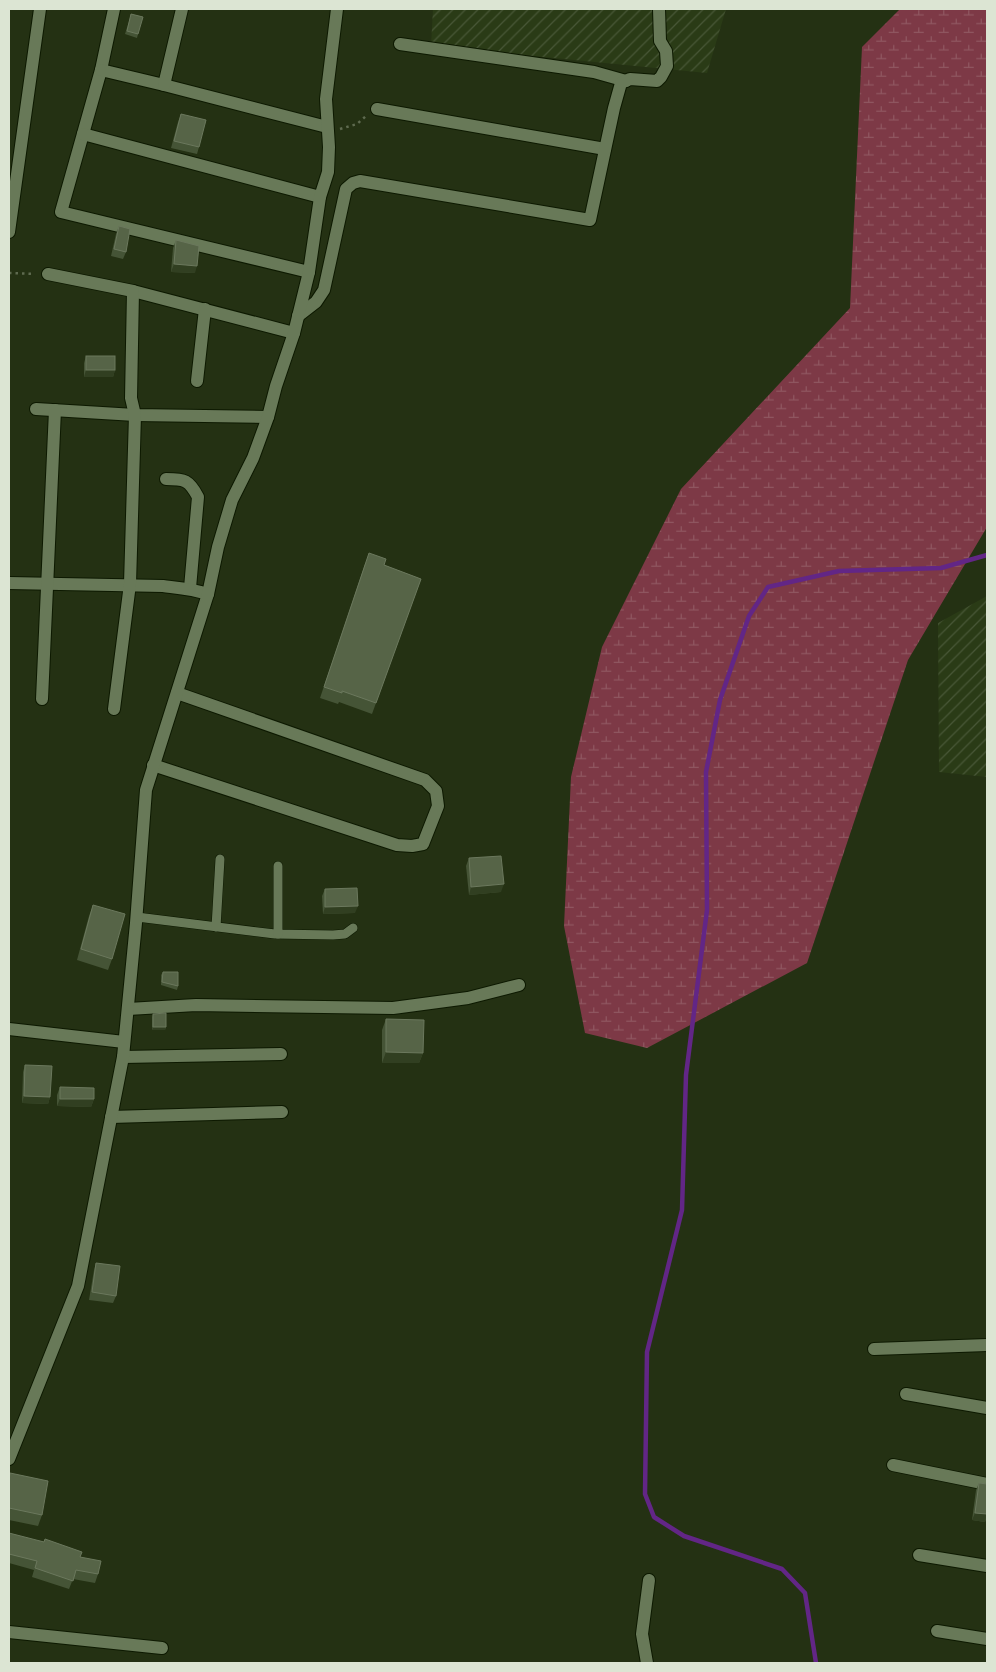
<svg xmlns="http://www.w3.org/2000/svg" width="996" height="1672" font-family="'PT Serif',serif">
	<defs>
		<pattern id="industrial-furrows" width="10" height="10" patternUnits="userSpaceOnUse" patternTransform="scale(1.25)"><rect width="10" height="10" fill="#2a3b16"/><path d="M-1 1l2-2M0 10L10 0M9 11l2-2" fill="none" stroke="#485737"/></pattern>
		<pattern id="wetland-marsh" width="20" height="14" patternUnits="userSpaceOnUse" patternTransform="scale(1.25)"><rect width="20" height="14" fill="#7d3946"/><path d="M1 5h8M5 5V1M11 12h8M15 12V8" fill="none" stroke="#8f5660"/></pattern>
	</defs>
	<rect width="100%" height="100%" fill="#243113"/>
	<g fill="url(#industrial-furrows)">
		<polygon points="433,9 726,9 707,73 431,46"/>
		<polygon points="987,596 987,777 939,772 938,623"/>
	</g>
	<polygon fill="url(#wetland-marsh)" points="900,9 987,9 987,527 908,660 807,963 647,1048 585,1033 564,926 571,777 602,647 681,489 850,308 862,47"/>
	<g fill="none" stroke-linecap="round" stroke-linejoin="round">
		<polyline stroke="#622686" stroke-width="4.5" points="816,1663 805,1593 782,1569 684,1536 654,1517 645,1494 647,1352 682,1210 686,1075 707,910 706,772 720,700 749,616 768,587 839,571 941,568 987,555"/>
		<g stroke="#0d1900" stroke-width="10">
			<g id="service">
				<polyline points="137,917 275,934 333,935 345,934 353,928"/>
				<polyline points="216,927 220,859"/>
				<polyline points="278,934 278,866"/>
			</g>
		</g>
		<g stroke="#0d1900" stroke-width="14">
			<g id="minor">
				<polyline points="114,9 101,70 61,212 309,272"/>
				<polyline points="400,44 594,72 626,81"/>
				<polyline points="101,70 164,85 327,127"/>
				<polyline points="164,85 182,9"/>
				<polyline points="377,109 605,149"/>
				<polyline points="83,134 320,197"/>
				<polyline points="9,232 40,9"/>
				<polyline points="48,274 133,291 294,333"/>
				<polyline points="298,316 316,302 324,290 346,189 353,183 360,181 590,220 614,108 621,83 630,79 657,81 661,77 667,66 666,51 660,41 659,9"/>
				<polyline points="197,381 205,309"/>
				<polyline points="36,409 135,415 268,417"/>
				<path d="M166 479C185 479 189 480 198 497L190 588"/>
				<path d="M9 583 163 586C179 588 193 589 208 594"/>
				<polyline points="42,699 55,410"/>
				<polyline points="114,709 130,584 135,415 131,398 133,291"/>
				<polyline points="153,765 397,845 412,846 423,844 438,806 436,791 425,780 177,693"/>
				<polyline points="128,1009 196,1005 393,1008 468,998 519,985"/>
				<polyline points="9,1029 124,1042"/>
				<polyline points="123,1057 281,1054"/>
				<polyline points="111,1117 282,1112"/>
				<polyline points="874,1349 987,1345"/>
				<polyline points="906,1394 987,1408"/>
				<polyline points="893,1465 987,1484"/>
				<polyline points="919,1555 987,1566"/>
				<polyline points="937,1631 987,1639"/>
				<polyline points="9,1632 162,1648"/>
				<polyline points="647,1663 642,1634 649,1580"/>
			</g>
		</g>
		<g stroke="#0d1900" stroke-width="14">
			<polyline id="tertiary" points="9,1459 78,1286 123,1057 136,923 146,790 208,594 218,547 232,500 253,458 268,417 276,386 294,333 309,272 320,197 328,172 329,147 326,99 337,9"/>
		</g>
		<g stroke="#5f6b50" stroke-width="2.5" stroke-dasharray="2.5 4" stroke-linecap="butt">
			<polyline points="340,129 357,124 366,116"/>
			<polyline points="9,273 35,274"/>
		</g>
		<use href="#service" stroke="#687958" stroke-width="9"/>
		<use href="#minor" stroke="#687958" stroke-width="12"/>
		<use href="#tertiary" stroke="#687958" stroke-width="12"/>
	</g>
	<g fill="#455436">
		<polygon points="130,18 138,34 137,38 125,34"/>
		<polygon points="181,114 199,147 197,154 171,148 178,122"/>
		<polygon points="119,226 126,252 123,259 111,256 116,234"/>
		<polygon points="176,240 195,273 171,272 173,248"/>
		<polygon points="86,356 115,370 113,377 84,377 84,363"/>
		<polygon points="365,564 384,565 421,579 372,714 339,702 338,704 320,698"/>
		<polygon points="469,858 501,892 469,895 466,866"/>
		<polygon points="325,889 355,913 323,914 322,896"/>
		<polygon points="93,905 112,959 108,970 77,960 89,916"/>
		<polygon points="163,972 178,986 177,990 161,985 161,975"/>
		<polygon points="153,1014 166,1027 165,1030 152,1030 152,1017"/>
		<polygon points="386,1019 423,1053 419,1063 382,1063 382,1030"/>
		<polygon points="25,1065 50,1097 48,1104 22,1103 23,1072"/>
		<polygon points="60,1087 94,1099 91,1107 57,1106 57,1095"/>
		<polygon points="96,1263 116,1296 113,1303 89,1300 94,1270"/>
		<polygon points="10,1473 42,1515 38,1526 9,1520 9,1477"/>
		<polygon points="979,1483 987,1484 987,1516 985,1522 972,1520 976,1490"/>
		<polygon points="9,1533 80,1557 98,1574 95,1583 73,1579 69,1589 32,1577 34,1570 9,1563"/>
	</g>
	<g fill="#313f21">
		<polygon points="174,264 197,266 195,273 171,272"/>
		<polygon points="86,370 115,370 113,377 84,377"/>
		<polygon points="504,884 501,892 469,895 471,887"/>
		<polygon points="358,906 355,913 323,914 325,907"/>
		<polygon points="153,1027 166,1027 165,1030 152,1030"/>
		<polygon points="386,1052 423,1053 419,1063 382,1063"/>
		<polygon points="24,1096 50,1097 48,1104 22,1103"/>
		<polygon points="60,1099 94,1099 91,1107 57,1106"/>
		<polygon points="975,1513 987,1514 985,1522 972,1520"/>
	</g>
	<g fill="#566447" stroke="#6b785d">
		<polygon points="131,14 143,17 138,34 127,31"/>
		<polygon points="181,114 206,120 199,147 174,141"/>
		<polygon points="119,226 130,229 126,252 114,249"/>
		<polygon points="176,240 199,246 197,266 174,264"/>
		<rect x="86" y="356" width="29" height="14"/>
		<polygon points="369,553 386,559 384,565 421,579 376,703 342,691 342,693 324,687"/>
		<polygon points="501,856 504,884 471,887 469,858"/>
		<polygon points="357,888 358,906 325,907 325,889"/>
		<polygon points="93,905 125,914 112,959 81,949"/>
		<polygon points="163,972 178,972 178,986 162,982"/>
		<polygon points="166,1013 166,1027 153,1027 153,1014"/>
		<polygon points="386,1019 424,1020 423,1053 386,1052"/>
		<polygon points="25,1065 52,1066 50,1097 24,1096"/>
		<polygon points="60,1087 94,1088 94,1099 60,1099"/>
		<polygon points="96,1263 120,1266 116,1296 92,1292"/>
		<polygon points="10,1473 48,1481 42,1515 9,1508 9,1481"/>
		<polygon points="979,1483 987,1484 987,1514 975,1513"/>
		<polygon points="9,1533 44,1542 45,1539 82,1552 80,1557 101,1561 98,1574 76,1570 73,1581 35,1568 37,1561 9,1554"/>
	</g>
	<rect width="996" height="1672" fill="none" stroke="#dce5d3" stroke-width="20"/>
</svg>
